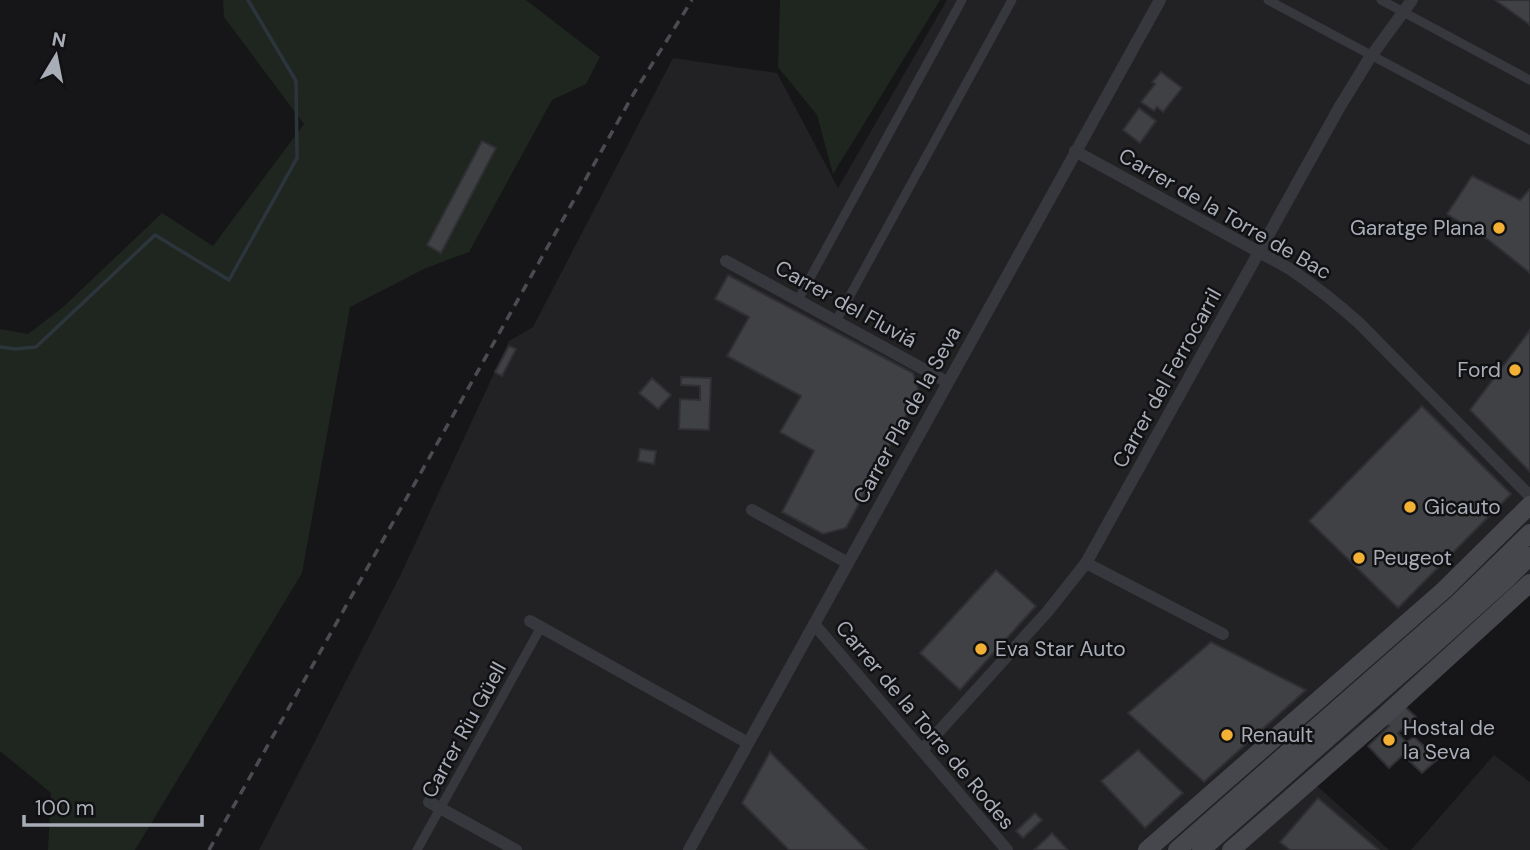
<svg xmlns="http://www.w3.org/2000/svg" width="1530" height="850" font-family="'DM Sans',sans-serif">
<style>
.built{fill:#222225}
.green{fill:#1e261f}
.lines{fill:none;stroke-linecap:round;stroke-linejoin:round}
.stream{stroke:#2c353c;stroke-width:3.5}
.building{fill:#404145;stroke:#303034;stroke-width:2}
.pedestrian{stroke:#37383d;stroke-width:9}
.minor{stroke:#37383d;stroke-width:12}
.secondary{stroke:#45474d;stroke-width:18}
.rail{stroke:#4a4c52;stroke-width:3.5;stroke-dasharray:9 7;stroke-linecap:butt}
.poi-dot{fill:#f2b134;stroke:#111113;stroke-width:2.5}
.labels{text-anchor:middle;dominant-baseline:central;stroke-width:5;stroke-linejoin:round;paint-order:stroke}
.street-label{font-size:21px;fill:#a8adb8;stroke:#111113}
.poi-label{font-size:21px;fill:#a8adb8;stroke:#111113;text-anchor:start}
</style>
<rect width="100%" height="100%" fill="#161618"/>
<g class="built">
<path d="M947 0H1530V594L1317 786 1389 850H259L401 574 509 341 533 327 673 58 777 73 838 188Z"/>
<path d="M1494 755 1530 782V850H1411Z"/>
</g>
<g class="green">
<path d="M223 0H526L600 57 586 84 552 100 469 252 426 268 350 307 302 573 135 850H48L51 793 0 751V329L28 334 62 308 162 213 213 246 304 124 224 17Z"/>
<path d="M780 0H940L833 174 817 115 778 67Z"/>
</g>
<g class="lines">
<path class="stream" d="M0 347 15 349 36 347 155 235 229 280 297 158 296 81 248 0"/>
</g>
<g class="building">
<path d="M1495 0H1530V25Z"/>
<path d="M1161 72 1182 88 1163 112 1157 107 1154 111 1141 102 1155 84 1152 82Z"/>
<path d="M1139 108 1156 121 1140 143 1123 130Z"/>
<path d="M482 141 496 148 441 253 427 245Z"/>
<path d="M1472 176 1520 200 1530 189V273L1490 241 1447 214Z"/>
<path d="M728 275 913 373 919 392 846 528 823 534 782 512 814 451 780 432 801 396 727 356 749 317 715 299Z"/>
<path d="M1530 330V472L1470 410Z"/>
<path d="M509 346 516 349 502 376 495 372Z"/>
<path d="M681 377 711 378 709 430 679 429 680 399 700 400V386L681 385Z"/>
<path d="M652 378 671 395 658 409 639 393Z"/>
<path d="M1422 406 1511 494 1398 608 1309 521Z"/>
<path d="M640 449 656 451 654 464 638 461Z"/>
<path d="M996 570 1036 606 960 690 920 653Z"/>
<path d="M1211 642 1306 690 1204 782 1128 713Z"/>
<path d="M1404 706 1416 717 1398 733 1406 742 1414 737 1438 759 1422 773 1403 755 1389 768 1368 746 1389 726 1386 722Z"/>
<path d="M1138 750 1183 793 1145 828 1101 781Z"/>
<path d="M770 752 867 850H789L742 803Z"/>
<path d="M1318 798 1379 850H1290L1280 842Z"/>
<path d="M1035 813 1042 820 1023 838 1016 831Z"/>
<path d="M1052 833 1068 850H1034Z"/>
</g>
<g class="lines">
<g class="pedestrian">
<path d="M1268 0 1530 140"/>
<path d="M1381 0 1530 80"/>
<path d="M798 300 962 0"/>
<path d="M836 321 1012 0"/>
<path d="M417 850 541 627"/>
</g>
<g class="minor">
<path d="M1075 151 1290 269C1315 286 1337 303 1359 323L1530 496"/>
<path d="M726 261 947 382"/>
<path d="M752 510 848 563"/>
<path d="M1086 563 1223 634"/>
<path d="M530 621 748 743"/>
<path d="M814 624 1007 850"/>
<path d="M922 750 1048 611 1086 563 1339 108 1369 59 1412 0"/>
<path d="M429 802 516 850"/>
<path d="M689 850 1160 0"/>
</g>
<g class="secondary">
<path d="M1147 850 1444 590 1530 505"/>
<path d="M1177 850 1458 603 1530 533"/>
<path d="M1201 850 1428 650 1508 578 1530 556"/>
<path d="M1231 850 1383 717 1530 583"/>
</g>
<path class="rail" d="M209 850 634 93 692 0"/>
</g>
<g class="poi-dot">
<circle cx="1499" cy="228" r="7"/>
<circle cx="1515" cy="370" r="7"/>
<circle cx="1410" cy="507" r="7"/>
<circle cx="1359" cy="558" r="7"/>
<circle cx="981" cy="649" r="7"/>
<circle cx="1227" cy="735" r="7"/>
<circle cx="1389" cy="740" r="7"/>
</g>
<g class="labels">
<g class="street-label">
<text transform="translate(1225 214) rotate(30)">Carrer de la Torre de Bac</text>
<text transform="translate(846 304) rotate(29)">Carrer del Fluviá</text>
<text transform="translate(1167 378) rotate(-61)">Carrer del Ferrocarril</text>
<text transform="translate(907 415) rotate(-61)">Carrer Pla de la Seva</text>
<text transform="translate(925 725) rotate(50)">Carrer de la Torre de Rodes</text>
<text transform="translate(464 730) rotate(-61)">Carrer Riu Güell</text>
</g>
<g class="poi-label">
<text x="1485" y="228" text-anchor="end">Garatge Plana</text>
<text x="1501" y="370" text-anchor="end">Ford</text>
<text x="1424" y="507">Gicauto</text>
<text x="1373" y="558">Peugeot</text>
<text x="995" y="649">Eva Star Auto</text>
<text x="1403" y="728">Hostal de<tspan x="1403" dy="24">la Seva</tspan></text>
<text x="1241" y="735">Renault</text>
</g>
</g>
<g transform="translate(56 56) rotate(10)" stroke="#111113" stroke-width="5" paint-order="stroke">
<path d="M0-5L12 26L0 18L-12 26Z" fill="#a8adb8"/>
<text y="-10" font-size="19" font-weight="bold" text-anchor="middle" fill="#a8adb8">N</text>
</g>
<path d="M24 815v10h178v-10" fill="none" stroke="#a8adb8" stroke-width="3.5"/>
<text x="35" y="815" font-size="21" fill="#a8adb8" stroke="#111113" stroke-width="5" paint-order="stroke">100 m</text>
</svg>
